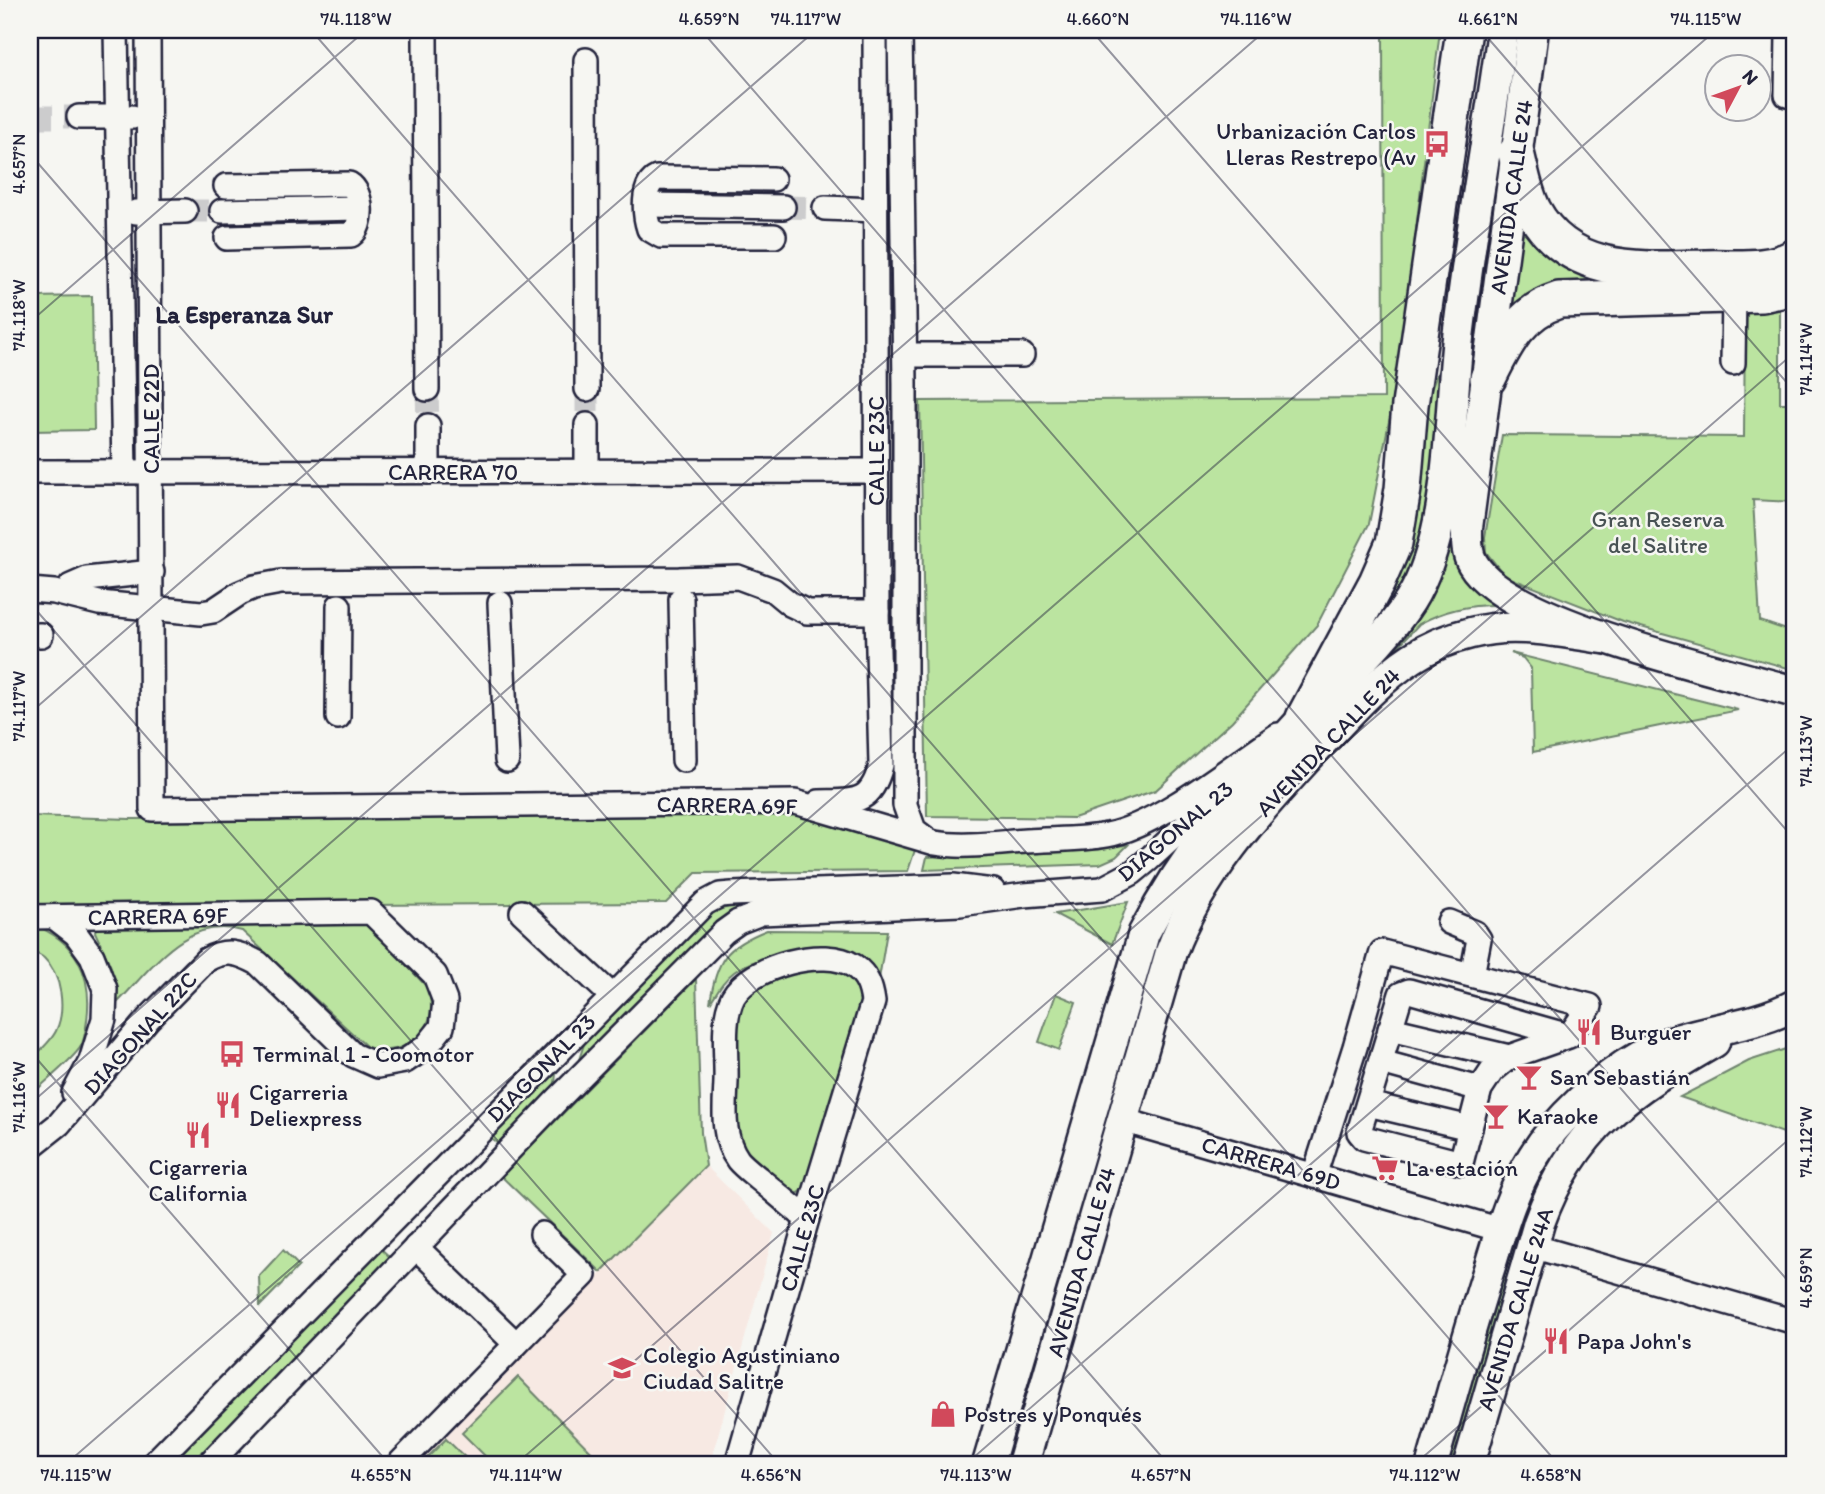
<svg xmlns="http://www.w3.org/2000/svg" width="1825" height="1494" font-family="Itim,sans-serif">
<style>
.built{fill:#f7e9e3}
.green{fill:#bbe4a0;stroke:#6e836e;stroke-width:2}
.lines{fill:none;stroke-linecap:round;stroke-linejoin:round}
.minor-tunnel{stroke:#cccccd;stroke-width:23;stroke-dasharray:23 11;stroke-linecap:butt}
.minor-casing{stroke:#22223b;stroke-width:28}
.major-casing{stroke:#22223b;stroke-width:35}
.highway-casing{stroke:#22223b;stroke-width:40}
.minor{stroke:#f6f6f2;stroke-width:23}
.major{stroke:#f6f6f2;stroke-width:30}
.highway{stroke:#f6f6f2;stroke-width:35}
.ticks{fill:none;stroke:#22223b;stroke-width:2;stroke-opacity:0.45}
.labels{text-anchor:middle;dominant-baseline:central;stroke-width:5;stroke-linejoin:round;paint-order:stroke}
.poi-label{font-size:23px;fill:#22223b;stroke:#f6f6f2;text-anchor:start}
.street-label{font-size:23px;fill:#22223b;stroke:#f6f6f2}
.park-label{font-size:23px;fill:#485254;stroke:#f6f6f2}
.neighbourhood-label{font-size:24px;font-weight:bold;fill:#22223b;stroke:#f6f6f2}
.neatline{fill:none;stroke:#22223b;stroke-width:2.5}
.ticks-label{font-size:18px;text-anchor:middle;fill:#22223b}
</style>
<rect width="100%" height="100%" fill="#f6f6f2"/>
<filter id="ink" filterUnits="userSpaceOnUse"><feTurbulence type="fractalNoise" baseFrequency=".0143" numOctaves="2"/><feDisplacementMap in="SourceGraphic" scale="14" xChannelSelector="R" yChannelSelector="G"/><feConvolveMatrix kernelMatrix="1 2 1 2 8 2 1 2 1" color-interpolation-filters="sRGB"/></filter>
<g filter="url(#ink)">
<path class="built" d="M706 1166 774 1233 710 1464H412Z"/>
<g class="green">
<path d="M1383 30H1440L1399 370 1369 524 1317 625 1232 721 1156 790 1074 818 927 816 920 401 1384 398Z"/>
<path d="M1517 203 1575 269 1601 281 1537 291 1523 299 1506 314Z"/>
<path d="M1489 246H1492C1485 312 1478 378 1470 443 1465 478 1450 519 1459 554 1465 577 1480 590 1497 605 1468 605 1444 610 1419 624L1257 798 1222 843 1186 901 1153 981 1014 1464H999L1134 1002 1162 928 1176 900 1220 832 1407 621C1449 559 1456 479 1467 406 1474 352 1482 299 1489 246Z"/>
<path d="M92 296 94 430 30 431V297Z"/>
<path d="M1780 305V403H1795V502L1753 500 1760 621 1795 633V670L1623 622 1505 576 1486 552 1485 537 1502 435 1744 437 1745 311Z"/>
<path d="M1441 363 1426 539 1419 565 1369 634 1381 615 1397 576 1424 409Z"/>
<path d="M1511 653 1738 710 1533 752 1531 668 1523 658Z"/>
<path d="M798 815 915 850 908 871 696 873 666 903 30 907V816L131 819Z"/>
<path d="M1128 845 1116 857 1100 864 924 870 927 857Z"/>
<path d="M796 901 746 912 575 1072 587 1035 709 914C737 901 766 902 796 901Z"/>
<path d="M1128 902 1112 944 1055 914Z"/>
<path d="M363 919 426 986C445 1026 406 1061 367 1047L242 931C186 915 153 967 117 1003L111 967 95 932 96 927Z"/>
<path d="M33 925C76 940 93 975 87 1020 86 1027 85 1039 81 1046 75 1058 41 1085 30 1096V1060C38 1053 51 1041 56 1031 66 1010 62 975 44 958 41 955 34 953 30 951Z"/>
<path d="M767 930 887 931 879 979 864 961C826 959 765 947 734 972 723 980 717 992 710 1003 716 960 726 946 767 930Z"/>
<path d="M817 968C833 969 859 971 864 992 865 999 862 1009 861 1015L806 1187 799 1193 786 1192 739 1144 735 1127 736 1015 739 1002 771 975Z"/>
<path d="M696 979 701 1133 706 1166 601 1272 501 1176Z"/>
<path d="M1056 994 1076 1002 1059 1050 1039 1042Z"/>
<path d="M1795 1046V1137L1680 1097 1749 1061Z"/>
<path d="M557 1064 554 1093 501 1147 489 1136Z"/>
<path d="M1599 1111 1458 1464H1443L1526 1190 1576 1121Z"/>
<path d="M378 1246 392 1259 196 1464H169Z"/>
<path d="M283 1250 299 1266 260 1306 259 1276Z"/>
<path d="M518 1377 603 1464H493L462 1433Z"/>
<path d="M446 1439 472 1464H421Z"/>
</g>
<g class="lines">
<g class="minor-tunnel">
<path d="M30 117H79"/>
<path d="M783 207 825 208"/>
<path d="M185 211H222"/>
<path d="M427 389 428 426"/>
<path d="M587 389V425"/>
</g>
<defs>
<g id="minor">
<path d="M116 30 124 472"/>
<path d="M148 30 152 809 795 802 935 843C964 848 997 843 1026 841 1053 839 1081 840 1107 835 1158 826 1233 765 1278 735"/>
<path d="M900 30 905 383V805L914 830 926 839"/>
<path d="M1795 33 1788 34 1787 95 1795 96"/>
<path d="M425 38 427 389"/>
<path d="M586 60 587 389"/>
<path d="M79 117H132"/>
<path d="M773 179 657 178C642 185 644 214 649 229L661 236H774"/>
<path d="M226 186 349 184C363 192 364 226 351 235L227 238"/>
<path d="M647 205 783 207"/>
<path d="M825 208 875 210"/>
<path d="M222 211 359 208"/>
<path d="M136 212 185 211"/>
<path d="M905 355H1022"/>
<path d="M1733 363 1734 294"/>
<path d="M587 425V472"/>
<path d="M428 426V472"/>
<path d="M30 472 876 471"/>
<path d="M71 586 87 579 152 572"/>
<path d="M30 590 54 592 99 603 201 613 213 611 240 593 254 587 281 582 679 579 738 577 773 590 790 604 807 612H877"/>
<path d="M681 599 684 760"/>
<path d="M500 603 507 760"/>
<path d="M30 635H41"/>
<path d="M338 717 339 606"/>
<path d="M819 802C854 801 871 805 881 765L877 612 875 30"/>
<path d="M522 912 612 996"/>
<path d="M30 917 371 912 435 975 445 1001 442 1027 426 1047 405 1061 378 1066 353 1055 258 963C238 952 226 949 206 960L148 1019 59 1124 30 1147"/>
<path d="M54 917 76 934 92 956 105 989 104 1019 91 1061 74 1093"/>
<path d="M1449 922 1475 933 1479 939 1472 975"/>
<path d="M1390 1029 1509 1057"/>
<path d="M1381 1062 1480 1089"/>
<path d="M1368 1104 1470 1128"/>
<path d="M1122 1120 1501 1230"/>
<path d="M1314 1176 1355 1047 1382 952 1590 1006 1569 1036 1509 1057 1492 1071 1480 1089 1461 1163 1364 1138 1359 1132 1401 994 1409 991 1569 1036"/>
<path d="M1532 1246 1795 1322"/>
<path d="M416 1247 516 1344"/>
<path d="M153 1464 705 903 720 895 732 894 953 886 993 891"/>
<path d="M209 1464 558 1099 724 932 738 922 761 913 960 904 1024 895 1102 889 1132 873 1149 859 1234 781"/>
<path d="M399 1464 584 1275 542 1234"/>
<path d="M737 1464 807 1219 873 1002C871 987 867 975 854 966 825 946 750 966 733 997 721 1021 727 1055 726 1082 725 1108 721 1137 738 1160 743 1166 751 1172 758 1178 774 1191 790 1205 807 1219"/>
</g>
<g id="major">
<path d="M1533 30 1467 528C1467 540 1466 553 1473 564 1508 624 1725 672 1795 692"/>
<path d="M988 1464 1144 933C1186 852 1242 785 1304 718 1339 680 1382 645 1410 601 1452 535 1449 415 1458 338 1470 235 1489 133 1503 30"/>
<path d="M1023 1464 1171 952C1201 871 1262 807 1319 745 1348 714 1377 681 1412 658 1430 646 1450 638 1471 633 1513 621 1560 632 1603 638"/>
<path d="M1432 1464C1451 1398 1469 1331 1490 1266 1501 1230 1512 1190 1533 1157 1556 1120 1601 1078 1640 1056 1687 1028 1746 1031 1795 1005"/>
<path d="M1469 1464 1539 1223C1574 1126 1629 1091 1714 1042"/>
</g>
<g id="highway">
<path d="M1516 153C1521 172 1524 192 1533 210 1569 276 1641 270 1705 268 1734 267 1769 272 1795 257"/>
<path d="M1488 378C1505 344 1520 312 1559 300L1762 294 1795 287"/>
<path d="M1304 718 1377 582 1394 543 1403 489 1410 405 1464 30"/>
</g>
</defs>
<use href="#minor" class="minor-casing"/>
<use href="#major" class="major-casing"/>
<use href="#highway" class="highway-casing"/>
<use href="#minor" class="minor"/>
<use href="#major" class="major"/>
<use href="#highway" class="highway"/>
</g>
</g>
<path class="ticks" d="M311 30 1558 1464M701 30 1795 1289M1091 30 1795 840M1481 30 1795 392M30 154 1168 1464M30 322 366 30M30 603 779 1464M30 713 816 30M30 1051 389 1464M30 1104 1266 30M66 1464 1716 30M516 1464 1795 352M966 1464 1795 743M1415 1464 1795 1134"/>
<defs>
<symbol id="bus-bare" viewBox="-9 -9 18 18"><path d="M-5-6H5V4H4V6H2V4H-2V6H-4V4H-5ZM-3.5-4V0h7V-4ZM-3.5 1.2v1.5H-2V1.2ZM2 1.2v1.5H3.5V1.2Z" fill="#d1495b" stroke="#f6f6f2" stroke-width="2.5" paint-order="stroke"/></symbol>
<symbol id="restaurant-bare" viewBox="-9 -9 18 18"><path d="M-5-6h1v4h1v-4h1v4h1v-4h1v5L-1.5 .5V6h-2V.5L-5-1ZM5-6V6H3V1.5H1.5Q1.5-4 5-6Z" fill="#d1495b" stroke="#f6f6f2" stroke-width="2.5" paint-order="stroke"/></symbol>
<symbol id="bar-bare" viewBox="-9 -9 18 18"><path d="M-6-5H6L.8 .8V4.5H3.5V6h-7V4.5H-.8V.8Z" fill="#d1495b" stroke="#f6f6f2" stroke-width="2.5" paint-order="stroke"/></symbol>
<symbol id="supermarket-bare" viewBox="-9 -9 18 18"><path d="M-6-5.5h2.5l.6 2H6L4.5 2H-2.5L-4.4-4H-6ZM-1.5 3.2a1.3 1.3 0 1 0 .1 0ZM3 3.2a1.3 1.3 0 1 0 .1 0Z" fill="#d1495b" stroke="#f6f6f2" stroke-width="2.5" paint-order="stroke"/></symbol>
<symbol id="school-bare" viewBox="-9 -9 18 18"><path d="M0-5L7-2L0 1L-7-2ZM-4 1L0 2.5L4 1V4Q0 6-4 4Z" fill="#d1495b" stroke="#f6f6f2" stroke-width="2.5" paint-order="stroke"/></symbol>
<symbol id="shop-bare" viewBox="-9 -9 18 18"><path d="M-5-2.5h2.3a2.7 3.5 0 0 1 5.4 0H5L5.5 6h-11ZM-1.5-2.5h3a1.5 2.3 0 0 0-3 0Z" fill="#d1495b" stroke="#f6f6f2" stroke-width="2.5" paint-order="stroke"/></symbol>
</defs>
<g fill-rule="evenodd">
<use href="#bus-bare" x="1418" y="125" width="38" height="38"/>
<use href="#restaurant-bare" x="1570" y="1013" width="38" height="38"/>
<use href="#bus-bare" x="213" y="1035" width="38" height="38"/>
<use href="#bar-bare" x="1510" y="1058" width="38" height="38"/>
<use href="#restaurant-bare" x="209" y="1086" width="38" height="38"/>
<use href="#bar-bare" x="1477" y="1097" width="38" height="38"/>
<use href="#restaurant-bare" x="179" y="1116" width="38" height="38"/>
<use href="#supermarket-bare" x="1366" y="1149" width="38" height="38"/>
<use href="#restaurant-bare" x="1537" y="1322" width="38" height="38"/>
<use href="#school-bare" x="603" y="1349" width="38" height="38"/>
<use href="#shop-bare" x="924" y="1395" width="38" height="38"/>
</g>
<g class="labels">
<g class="poi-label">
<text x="1416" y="131" text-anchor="end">Urbanización Carlos<tspan x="1416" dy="26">Lleras Restrepo (Av</tspan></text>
<text x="1610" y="1032">Burguer</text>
<text x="253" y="1054">Terminal 1 - Coomotor</text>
<text x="1550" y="1077">San Sebastián</text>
<text x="249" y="1092">Cigarreria<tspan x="249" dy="26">Deliexpress</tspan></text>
<text x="1517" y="1116">Karaoke</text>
<text x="198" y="1167" text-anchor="middle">Cigarreria<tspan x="198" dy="26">California</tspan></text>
<text x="1406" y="1168">La estación</text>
<text x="1577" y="1341">Papa John's</text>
<text x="643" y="1355">Colegio Agustiniano<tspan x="643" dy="26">Ciudad Salitre</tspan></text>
<text x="964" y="1414">Postres y Ponqués</text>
</g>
<g class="street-label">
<text transform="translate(1511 197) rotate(-82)">AVENIDA CALLE 24</text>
<text transform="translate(151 419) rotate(-90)">CALLE 22D</text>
<text transform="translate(876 451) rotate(-90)">CALLE 23C</text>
<text x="453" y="472">CARRERA 70</text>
<text transform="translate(1328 742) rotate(-46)">AVENIDA CALLE 24</text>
<text transform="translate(727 805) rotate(1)">CARRERA 69F</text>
<text transform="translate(1175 831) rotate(-40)">DIAGONAL 23</text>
<text transform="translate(158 916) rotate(-1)">CARRERA 69F</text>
<text transform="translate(140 1033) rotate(-48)">DIAGONAL 22C</text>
<text transform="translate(541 1068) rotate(-45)">DIAGONAL 23</text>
<text transform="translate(1271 1163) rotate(16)">CARRERA 69D</text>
<text transform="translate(802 1238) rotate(-74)">CALLE 23C</text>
<text transform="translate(1081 1262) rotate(-74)">AVENIDA CALLE 24</text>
<text transform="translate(1515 1309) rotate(-73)">AVENIDA CALLE 24A</text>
</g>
<g class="park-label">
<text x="1658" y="519">Gran Reserva<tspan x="1658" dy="26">del Salitre</tspan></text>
</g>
<g class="neighbourhood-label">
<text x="244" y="314">La Esperanza Sur</text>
</g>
</g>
<rect width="1825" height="1494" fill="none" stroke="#f6f6f2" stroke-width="77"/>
<g transform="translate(1738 88) rotate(49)"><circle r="33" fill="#f6f6f2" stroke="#a1a1a9" stroke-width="2"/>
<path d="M0-5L12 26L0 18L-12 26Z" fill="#d1495b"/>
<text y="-10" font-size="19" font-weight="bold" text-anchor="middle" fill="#22223b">N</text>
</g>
<rect x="38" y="38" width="1748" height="1418" class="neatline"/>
<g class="ticks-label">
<text x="356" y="25">74.118°W</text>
<text x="709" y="25">4.659°N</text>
<text x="806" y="25">74.117°W</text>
<text x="1098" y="25">4.660°N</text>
<text x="1256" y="25">74.116°W</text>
<text x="1488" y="25">4.661°N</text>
<text x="1706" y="25">74.115°W</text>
<text transform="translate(19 164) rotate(-90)" y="6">4.657°N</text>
<text transform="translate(19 315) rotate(-90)" y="6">74.118°W</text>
<text transform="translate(1806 359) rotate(-90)" y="6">74.114°W</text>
<text transform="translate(19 706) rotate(-90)" y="6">74.117°W</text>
<text transform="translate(1806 751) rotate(-90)" y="6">74.113°W</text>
<text transform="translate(19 1097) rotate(-90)" y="6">74.116°W</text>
<text transform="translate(1806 1142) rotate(-90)" y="6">74.112°W</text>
<text transform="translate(1806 1278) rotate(-90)" y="6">4.659°N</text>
<text x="76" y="1481">74.115°W</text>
<text x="381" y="1481">4.655°N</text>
<text x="526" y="1481">74.114°W</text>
<text x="771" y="1481">4.656°N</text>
<text x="976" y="1481">74.113°W</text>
<text x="1161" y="1481">4.657°N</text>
<text x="1425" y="1481">74.112°W</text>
<text x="1551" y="1481">4.658°N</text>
</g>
</svg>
